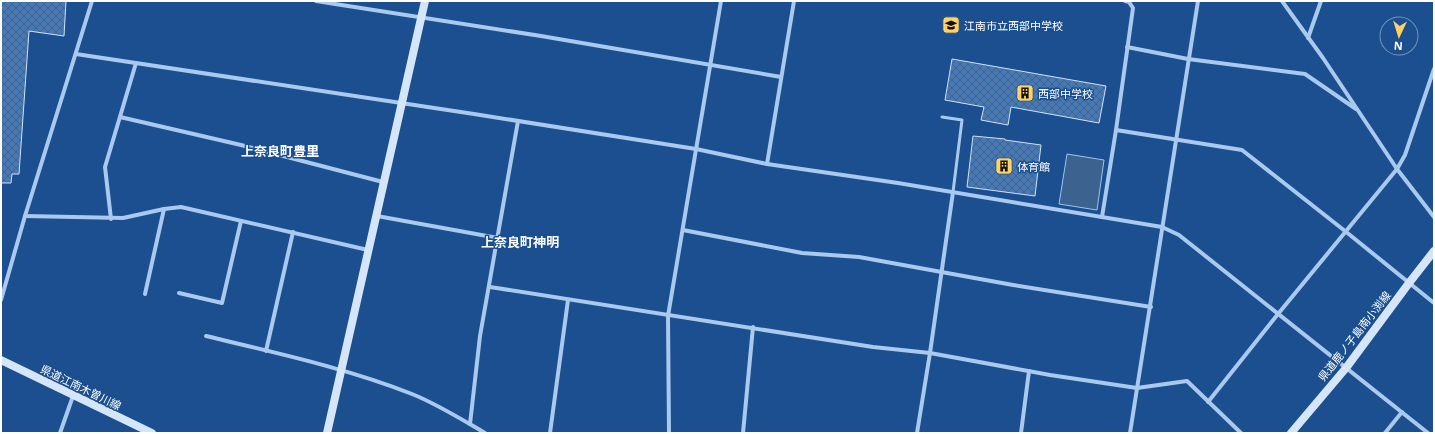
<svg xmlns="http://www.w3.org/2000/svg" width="1435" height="434" font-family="'Noto Sans','Noto Sans JP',sans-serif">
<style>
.water{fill:#3c6290;stroke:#9cc4f0}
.building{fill:url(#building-cross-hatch);stroke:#cfe3fa}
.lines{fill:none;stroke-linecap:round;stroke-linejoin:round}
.lane{stroke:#a9c9ee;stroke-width:3}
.street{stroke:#a9c9ee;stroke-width:4}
.secondary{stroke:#d6e6fa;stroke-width:8}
.labels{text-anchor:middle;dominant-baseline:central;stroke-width:3;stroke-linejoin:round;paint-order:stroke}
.poi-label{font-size:11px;fill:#fff;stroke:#1b4f8f;text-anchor:start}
.street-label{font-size:11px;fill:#fff;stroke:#1b4f8f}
.quarter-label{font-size:13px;font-weight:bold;fill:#fff;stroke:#1b4f8f}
</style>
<defs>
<pattern id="building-cross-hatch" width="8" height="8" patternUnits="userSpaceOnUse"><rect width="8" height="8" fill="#4478b7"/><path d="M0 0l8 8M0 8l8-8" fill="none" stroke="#486282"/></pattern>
</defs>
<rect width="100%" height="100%" fill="#1b4f8f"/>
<path class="water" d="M1067 154 1104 160 1097 210 1059 204Z"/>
<g class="building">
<path d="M1 1H66L64 36 29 31 19 174H12L11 183H1Z"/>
<path d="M952 59 1106 86 1099 123 1011 107 1008 125 981 120 984 107 945 100Z"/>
<path d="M973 136 1005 139V140L1041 145 1035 196 967 187Z"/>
</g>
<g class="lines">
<path class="lane" d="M942 117 962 120 953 192"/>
<g class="street">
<path d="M316 1 541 36 781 77"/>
<path d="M1282 1 1323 58 1397 169 1434 217"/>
<path d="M1308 38 1321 1"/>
<path d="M1127 47 1188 59 1305 74 1356 109"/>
<path d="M76 54 474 114 696 149 767 164 898 183 1162 227 1179 235 1428 433"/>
<path d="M120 117 241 145 383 182"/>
<path d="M1116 130 1242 150 1345 231 1434 303"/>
<path d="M767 164 794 1"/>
<path d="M25 216 123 218 164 209 181 207 368 250"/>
<path d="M377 216 498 238"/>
<path d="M1102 217 1116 130 1133 8 1129 2 1125 1"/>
<path d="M111 219 105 167 136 63"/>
<path d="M683 230 802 253 859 257 1013 285 1151 307"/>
<path d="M490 287 873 347 930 353 1050 375 1137 388 1187 381 1241 433"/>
<path d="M179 293 222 303 241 221"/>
<path d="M145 294 164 209"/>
<path d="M1 300 25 216 92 1"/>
<path d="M206 336C276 353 346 368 412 394 437 404 461 419 485 433"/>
<path d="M266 351 293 232"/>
<path d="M1208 402 1278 314 1397 169 1405 155 1434 69"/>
<path d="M470 424 480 336 518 121"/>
<path d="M60 433 73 396"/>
<path d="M550 433 568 300"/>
<path d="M669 433 668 316 721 1"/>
<path d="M743 433 753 327"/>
<path d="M917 433 930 353 953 192"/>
<path d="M1021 433 1029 371"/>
<path d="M1130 433 1198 1"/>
<path d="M1385 433 1402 412"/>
</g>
<g class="secondary">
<path d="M1 360 152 433"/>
<path d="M327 433 425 1"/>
<path d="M1291 433 1346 368 1409 283 1434 251"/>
</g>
</g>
<defs>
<symbol id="school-square" viewBox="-11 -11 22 22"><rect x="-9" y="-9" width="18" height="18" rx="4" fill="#ffd166" stroke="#1b4f8f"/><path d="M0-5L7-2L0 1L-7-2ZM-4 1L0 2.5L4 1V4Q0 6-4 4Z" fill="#111"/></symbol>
<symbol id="building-square" viewBox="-11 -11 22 22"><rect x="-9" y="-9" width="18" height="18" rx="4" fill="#ffd166" stroke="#1b4f8f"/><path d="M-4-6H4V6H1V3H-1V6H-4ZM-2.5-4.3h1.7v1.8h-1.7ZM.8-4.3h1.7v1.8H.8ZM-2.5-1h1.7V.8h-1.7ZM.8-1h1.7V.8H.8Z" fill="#111"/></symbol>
</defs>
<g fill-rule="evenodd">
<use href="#school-square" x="941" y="15" width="20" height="20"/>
<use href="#building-square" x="1015" y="83" width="20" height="20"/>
<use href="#building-square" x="994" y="156" width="20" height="20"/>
</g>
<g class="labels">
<g class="poi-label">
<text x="964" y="25">江南市立西部中学校</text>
<text x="1038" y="93">西部中学校</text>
<text x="1017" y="166">体育館</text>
</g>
<g class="street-label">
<text transform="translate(1354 336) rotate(-52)">県道鹿ノ子島南小渕線</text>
<text transform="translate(81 387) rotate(26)">県道江南木曽川線</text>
</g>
<g class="quarter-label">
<text x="280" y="151">上奈良町豊里</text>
<text x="520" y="242">上奈良町神明</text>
</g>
</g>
<rect width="1435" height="434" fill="none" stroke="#ffffff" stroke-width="4"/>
<g transform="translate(1399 36) rotate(184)"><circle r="19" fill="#1b4f8f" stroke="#7695bc"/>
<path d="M0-3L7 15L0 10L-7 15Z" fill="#ffd166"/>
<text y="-6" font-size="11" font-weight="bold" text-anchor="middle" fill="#ffffff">N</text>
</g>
</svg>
